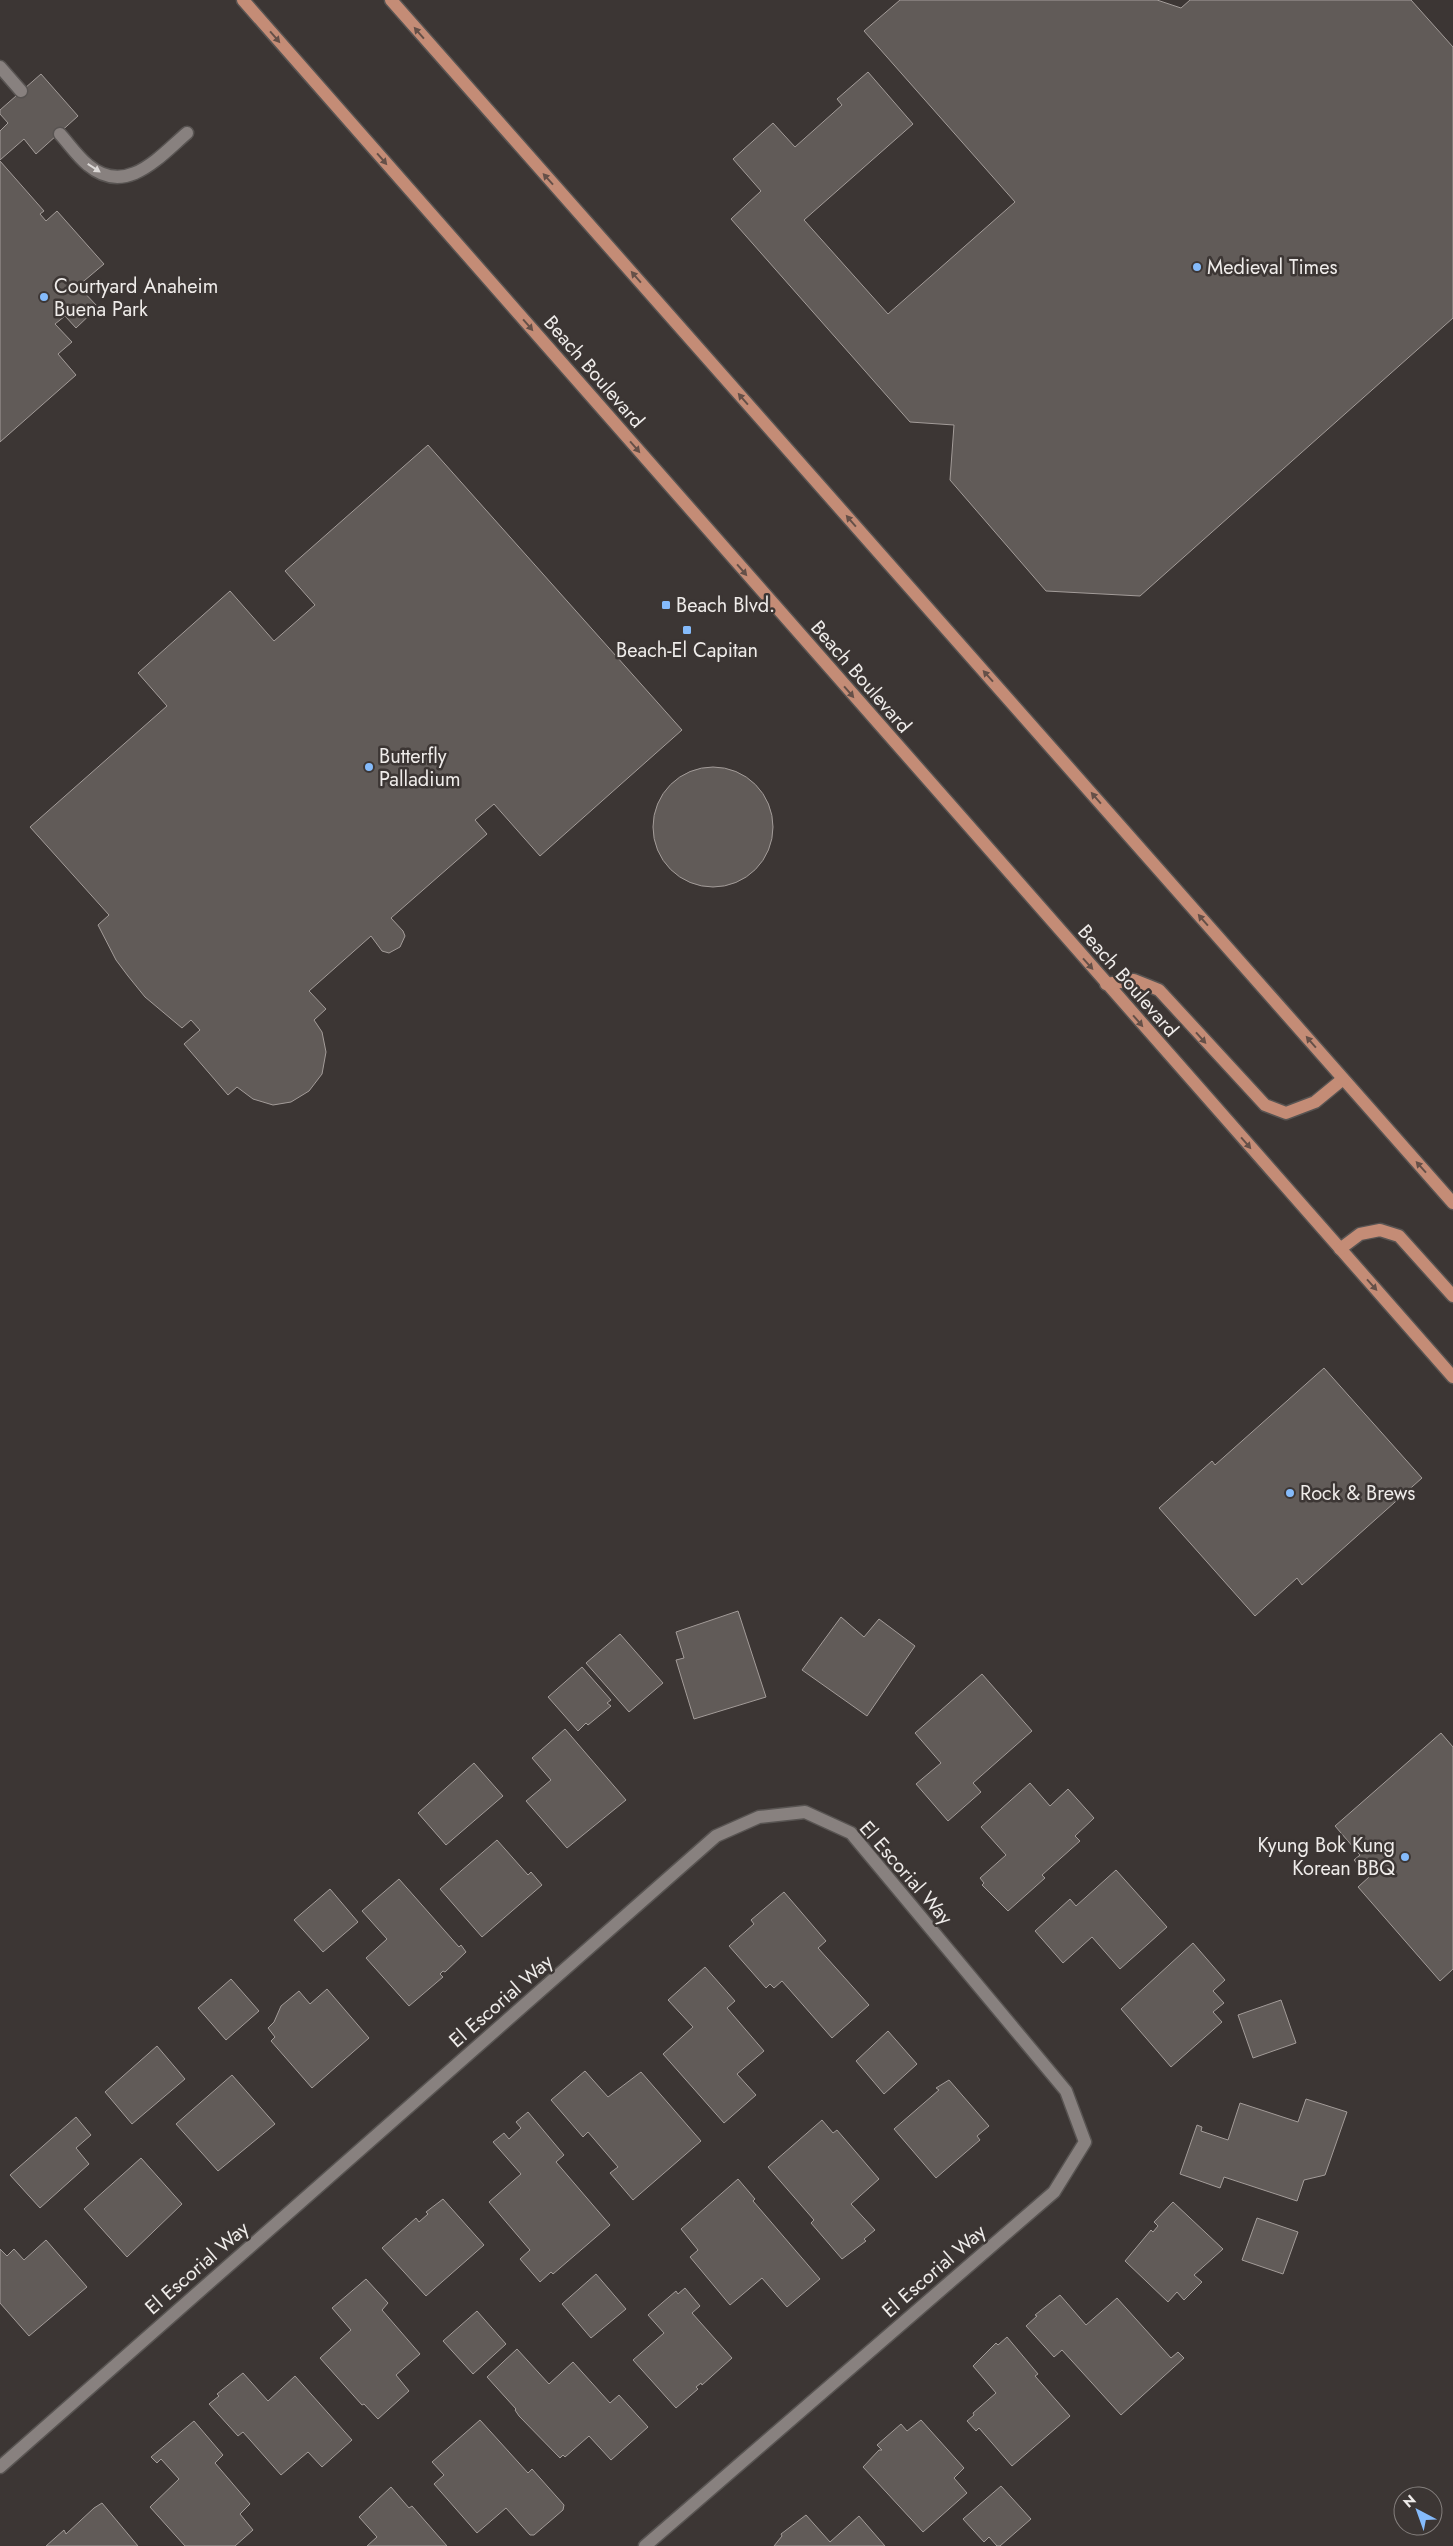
<svg xmlns="http://www.w3.org/2000/svg" width="1453" height="2546" font-family="Jost,sans-serif">
<style>
.building{fill:#615b58;stroke:#a39c99}
.lines{fill:none;stroke-linecap:round;stroke-linejoin:round}
.service-casing{stroke:#585452;stroke-width:15}
.minor-casing{stroke:#585452;stroke-width:15}
.primary-casing{stroke:#585452;stroke-width:15}
.service{stroke:#88817f;stroke-width:12}
.minor{stroke:#88817f;stroke-width:12}
.primary{stroke:#c48c76;stroke-width:12}
.oneway{fill:#655048}
.oneway2{fill:#dad7d5}
.poi-dot{fill:#85bbfb;stroke:#3c3634;stroke-width:2}
.labels{text-anchor:middle;dominant-baseline:central;stroke-width:5;stroke-linejoin:round;paint-order:stroke}
.poi-label{font-size:20px;fill:#efecea;stroke:#3c3634;text-anchor:start}
.street-label{font-size:20px;fill:#efecea;stroke:#3c3634}
</style>
<rect width="100%" height="100%" fill="#3c3634"/>
<g class="building">
<path d="M900 0H1157L1181 8 1190 0H1411L1453 47V318L1140 596 1046 591 950 480 954 425 910 422 731 219 761 191 733 159 773 123 795 147 842 105 837 99 868 72 913 124 804 220 888 314 1015 202 864 31Z"/>
<path d="M41 74 78 116 36 154 24 139 0 160V131L8 123 0 114V110Z"/>
<path d="M0 161 44 211 40 214 46 221 57 211 104 264 78 286 98 307 76 328 65 316 55 324 72 342 58 354 76 375 0 442Z"/>
<path d="M428 445 682 730 540 856 494 804 475 820 487 834 391 918 403 931 405 936 400 947 389 953 382 951 371 936 309 991 326 1009 314 1020 322 1032 326 1052 322 1074 309 1091 291 1102 273 1105 253 1099 237 1087 228 1095 184 1044 200 1030 191 1020 182 1028 145 997 128 976 116 960 98 925 109 915 30 827 167 706 138 673 230 591 274 641 315 605 285 571Z"/>
<circle cx="713" cy="827" r="60"/>
<path d="M1324 1368 1422 1478 1302 1585 1297 1578 1255 1616 1159 1508 1212 1461 1215 1465Z"/>
<path d="M738 1611 766 1697 694 1719 676 1660 684 1658 676 1632Z"/>
<path d="M841 1617 864 1637 879 1619 915 1646 867 1716 802 1670Z"/>
<path d="M620 1634 663 1683 629 1712 586 1663Z"/>
<path d="M582 1667 611 1700 607 1703 611 1706 588 1725 586 1723 578 1731 548 1697Z"/>
<path d="M982 1674 1032 1731 973 1783 981 1792 948 1821 916 1784 941 1763 915 1733Z"/>
<path d="M565 1729 626 1800 567 1848 526 1801 551 1780 532 1758Z"/>
<path d="M1441 1733 1453 1747V1969L1440 1981 1358 1887 1369 1877 1354 1860 1360 1855 1335 1826Z"/>
<path d="M474 1763 503 1796 446 1845 418 1813Z"/>
<path d="M1030 1783 1050 1806 1068 1789 1094 1818 1075 1836 1080 1841 1042 1875 1045 1878 1008 1911 982 1885 984 1883 980 1878 1006 1855 981 1827Z"/>
<path d="M497 1840 528 1875 531 1872 542 1885 482 1937 440 1889Z"/>
<path d="M1116 1870 1167 1927 1120 1969 1092 1937 1063 1963 1035 1931 1070 1899 1076 1906Z"/>
<path d="M399 1879 459 1947 461 1945 466 1952 445 1972 443 1971 440 1974 443 1977 409 2006 366 1958 387 1939 362 1911Z"/>
<path d="M330 1889 358 1922 323 1952 294 1920Z"/>
<path d="M784 1892 826 1941 818 1948 869 2005 832 2038 782 1981 774 1988 770 1984 766 1988 729 1946 754 1924 751 1920Z"/>
<path d="M1193 1943 1225 1980 1213 1991 1224 2003 1213 2012 1222 2022 1171 2067 1121 2009Z"/>
<path d="M705 1967 735 2001 727 2008 764 2051 737 2074 756 2095 724 2123 663 2054 693 2027 668 2000Z"/>
<path d="M231 1979 259 2011 226 2040 198 2008Z"/>
<path d="M327 1989 369 2038 312 2088 271 2041 275 2037 268 2028 274 2022 281 2006 299 1991 310 2004Z"/>
<path d="M1281 2000 1296 2043 1253 2058 1238 2015Z"/>
<path d="M888 2031 917 2064 884 2094 856 2061Z"/>
<path d="M157 2046 185 2079 132 2124 105 2092Z"/>
<path d="M585 2071 608 2097 641 2072 701 2141 633 2200 610 2173 618 2167 588 2132 583 2137 551 2100Z"/>
<path d="M232 2075 275 2124 218 2171 176 2124Z"/>
<path d="M949 2080 989 2126 977 2136 980 2140 936 2178 894 2129 939 2090 936 2088Z"/>
<path d="M1306 2099 1347 2112 1325 2175 1304 2180 1297 2201 1224 2177 1220 2188 1180 2174 1197 2125 1202 2127 1201 2131 1228 2140 1240 2103 1298 2122Z"/>
<path d="M528 2112 564 2155 556 2162 610 2225 553 2274 551 2272 540 2282 520 2259 530 2250 489 2202 521 2174 493 2142 504 2133 509 2139 521 2128 516 2122Z"/>
<path d="M76 2117 91 2135 76 2148 89 2164 40 2208 10 2175Z"/>
<path d="M822 2120 833 2133 837 2130 879 2179 851 2204 875 2230 864 2239 866 2241 842 2259 811 2223 814 2220 768 2167Z"/>
<path d="M141 2158 182 2204 127 2257 84 2209Z"/>
<path d="M738 2179 755 2199 753 2201 820 2279 787 2307 762 2278 730 2305 690 2257 698 2250 681 2229Z"/>
<path d="M443 2199 484 2245 426 2296 382 2248 416 2218 419 2222 428 2214 426 2212Z"/>
<path d="M1173 2202 1223 2249 1194 2275 1202 2282 1184 2300 1177 2292 1168 2302 1125 2261 1151 2230 1153 2232 1158 2226 1154 2222Z"/>
<path d="M1257 2218 1298 2232 1283 2274 1242 2260Z"/>
<path d="M46 2240 87 2287 29 2336 0 2303V2249L7 2256 14 2249 24 2260Z"/>
<path d="M596 2274 626 2309 591 2338 562 2304Z"/>
<path d="M366 2279 388 2303 382 2310 420 2354 396 2375 409 2391 378 2419 364 2404 362 2405 320 2358 351 2330 332 2308Z"/>
<path d="M685 2288 700 2306 692 2313 732 2358 702 2385 701 2383 696 2387 698 2389 676 2408 633 2360 664 2333 648 2315 676 2291 678 2294Z"/>
<path d="M1060 2295 1086 2325 1117 2298 1171 2358 1178 2352 1184 2358 1121 2415 1062 2350 1054 2357 1026 2326 1037 2316 1035 2315Z"/>
<path d="M477 2311 506 2344 473 2374 443 2341Z"/>
<path d="M1007 2337 1038 2374 1035 2376 1070 2416 1012 2466 979 2428 976 2431 967 2421 974 2415 973 2413 996 2393 973 2366 996 2343 998 2345Z"/>
<path d="M517 2349 549 2384 573 2362 610 2403 619 2395 648 2427 611 2460 589 2436 565 2457 563 2455 560 2458 519 2416 515 2410 516 2409 487 2377Z"/>
<path d="M243 2373 268 2401 295 2376 352 2440 322 2467 308 2452 281 2475 243 2432 238 2436 209 2404 219 2396 217 2394Z"/>
<path d="M480 2420 528 2473 532 2469 564 2505 563 2510 534 2535H530L506 2508 477 2533 434 2484 444 2475 432 2462Z"/>
<path d="M921 2420 964 2468 954 2478 967 2493 923 2532 863 2467 879 2450H882L877 2445 901 2424 907 2431Z"/>
<path d="M194 2421 223 2455 215 2463 250 2504 240 2514 253 2530 235 2546H185L150 2507 179 2479 161 2459 157 2463 151 2457Z"/>
<path d="M1001 2486 1031 2519 1000 2546H997L989 2537 984 2542 963 2519Z"/>
<path d="M391 2487 409 2508 412 2506 447 2546H367L377 2537 359 2517Z"/>
<path d="M102 2503 138 2546H46L64 2530 66 2534 94 2508Z"/>
<path d="M806 2515 830 2542 859 2516 885 2546H774L782 2536 781 2534Z"/>
</g>
<g class="lines">
<defs>
<g id="service">
<path d="M0 67 21 91"/>
<path d="M60 134C69 144 78 157 88 165 126 197 159 157 187 133"/>
</g>
<path id="minor" d="M0 2467 716 1836 759 1817 805 1812 851 1833 1066 2091 1085 2142 1054 2192 645 2546"/>
<g id="primary">
<path d="M243 0 1453 1377"/>
<path d="M391 0 1453 1203"/>
<path d="M1106 984 1134 980 1159 990 1265 1105 1286 1113 1315 1102 1343 1079"/>
<path d="M1340 1249 1360 1234 1380 1230 1399 1236 1453 1296"/>
</g>
</defs>
<use href="#service" class="service-casing"/>
<use href="#minor" class="minor-casing"/>
<use href="#primary" class="primary-casing"/>
<use href="#service" class="service"/>
<use href="#minor" class="minor"/>
<use href="#primary" class="primary"/>
</g>
<defs><path id="oneway-solid" d="M-6-.8H1V-3.2L6.5 0L1 3.2V.8H-6Z" transform="scale(1.25)"/></defs>
<g class="oneway">
<use href="#oneway-solid" transform="translate(419 33) rotate(-131)"/>
<use href="#oneway-solid" transform="translate(275 37) rotate(49)"/>
<use href="#oneway-solid" transform="translate(382 159) rotate(49)"/>
<use href="#oneway-solid" transform="translate(548 179) rotate(-132)"/>
<use href="#oneway-solid" transform="translate(636 277) rotate(-131)"/>
<use href="#oneway-solid" transform="translate(528 325) rotate(49)"/>
<use href="#oneway-solid" transform="translate(743 399) rotate(-131)"/>
<use href="#oneway-solid" transform="translate(635 447) rotate(49)"/>
<use href="#oneway-solid" transform="translate(851 521) rotate(-131)"/>
<use href="#oneway-solid" transform="translate(742 570) rotate(49)"/>
<use href="#oneway-solid" transform="translate(988 676) rotate(-132)"/>
<use href="#oneway-solid" transform="translate(849 692) rotate(49)"/>
<use href="#oneway-solid" transform="translate(1096 798) rotate(-131)"/>
<use href="#oneway-solid" transform="translate(1203 920) rotate(-131)"/>
<use href="#oneway-solid" transform="translate(1088 964) rotate(48)"/>
<use href="#oneway-solid" transform="translate(1138 1021) rotate(49)"/>
<use href="#oneway-solid" transform="translate(1201 1038) rotate(48)"/>
<use href="#oneway-solid" transform="translate(1311 1042) rotate(-131)"/>
<use href="#oneway-solid" transform="translate(1246 1143) rotate(49)"/>
<use href="#oneway-solid" transform="translate(1421 1167) rotate(-132)"/>
<use href="#oneway-solid" transform="translate(1372 1285) rotate(48)"/>
</g>
<use class="oneway2" href="#oneway-solid" transform="translate(94 168) rotate(33)"/>
<g class="poi-dot">
<circle cx="1197" cy="267" r="5"/>
<circle cx="44" cy="297" r="5"/>
<rect x="661" y="600" width="10" height="10" rx="2.5"/>
<rect x="682" y="625" width="10" height="10" rx="2.5"/>
<circle cx="369" cy="767" r="5"/>
<circle cx="1290" cy="1493" r="5"/>
<circle cx="1405" cy="1857" r="5"/>
</g>
<g class="labels">
<g class="poi-label">
<text x="1207" y="267">Medieval Times</text>
<text x="54" y="286">Courtyard Anaheim<tspan x="54" dy="23">Buena Park</tspan></text>
<text x="676" y="605">Beach Blvd.</text>
<text x="687" y="650" text-anchor="middle">Beach-El Capitan</text>
<text x="379" y="756">Butterfly<tspan x="379" dy="23">Palladium</tspan></text>
<text x="1300" y="1493">Rock &amp; Brews</text>
<text x="1395" y="1845" text-anchor="end">Kyung Bok Kung<tspan x="1395" dy="23">Korean BBQ</tspan></text>
</g>
<g class="street-label">
<text transform="translate(594 372) rotate(49)">Beach Boulevard</text>
<text transform="translate(861 677) rotate(49)">Beach Boulevard</text>
<text transform="translate(1128 981) rotate(49)">Beach Boulevard</text>
<text transform="translate(906 1873) rotate(49)">El Escorial Way</text>
<text transform="translate(501 2001) rotate(-41)">El Escorial Way</text>
<text transform="translate(197 2268) rotate(-41)">El Escorial Way</text>
<text transform="translate(934 2271) rotate(-41)">El Escorial Way</text>
</g>
</g>
<g transform="translate(1418 2511) rotate(319)"><circle r="24" fill="#3c3634" stroke="#847f7d"/>
<path d="M0-4L9 19L0 12L-9 19Z" fill="#85bbfb"/>
<text y="-8" font-size="14" font-weight="bold" text-anchor="middle" fill="#efecea">N</text>
</g>
</svg>
